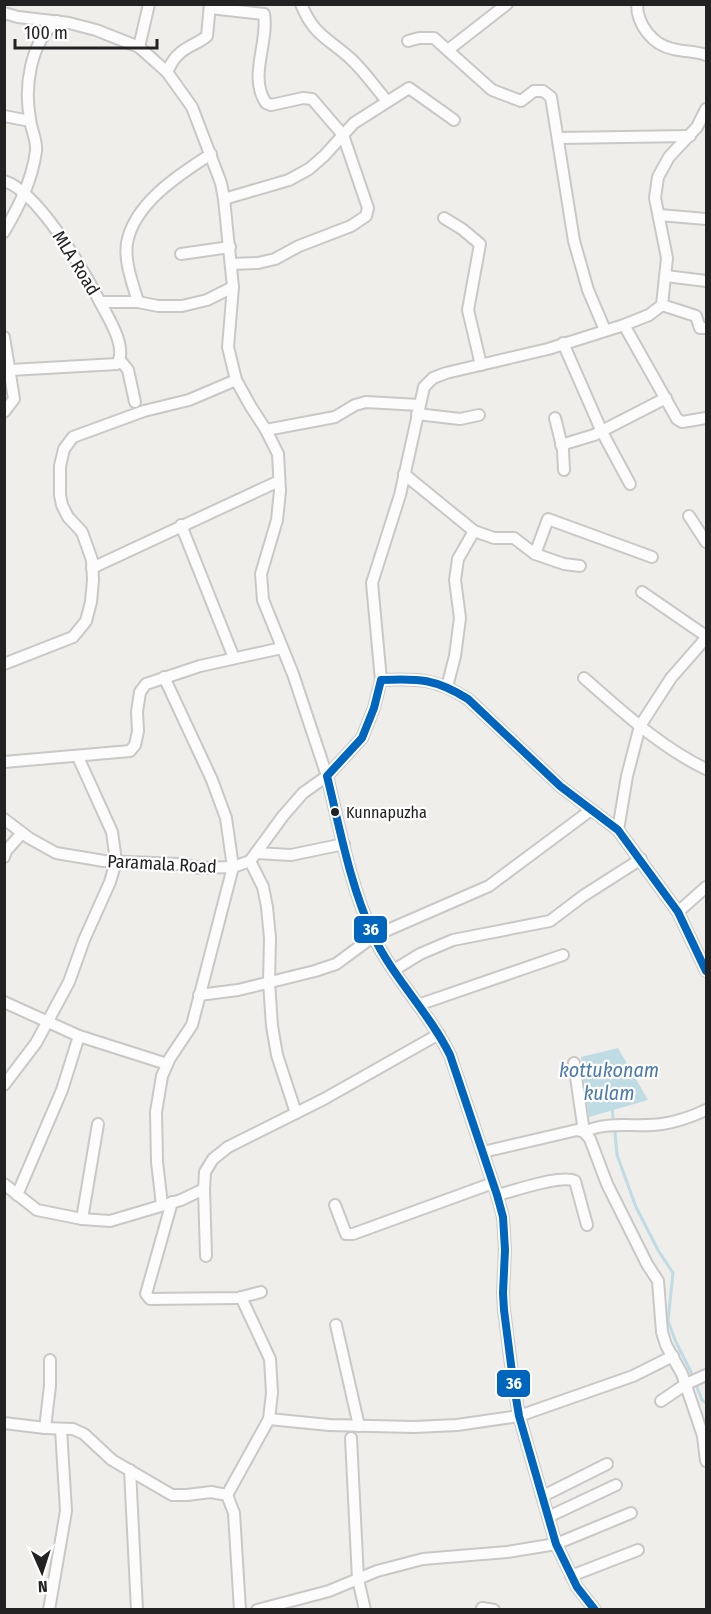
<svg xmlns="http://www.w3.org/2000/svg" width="711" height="1614" font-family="'Fira Sans Condensed',sans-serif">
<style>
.water{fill:#bfdbe3}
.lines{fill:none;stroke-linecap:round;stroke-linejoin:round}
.stream{stroke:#bfdbe3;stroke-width:3}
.minor-casing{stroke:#c9c8c7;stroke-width:14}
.minor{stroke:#fdfcfc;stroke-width:10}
.bus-1-casing{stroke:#fff;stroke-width:12}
.bus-1{stroke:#0065bd;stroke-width:8}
.bus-dot{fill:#222;stroke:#fff;stroke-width:2}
.labels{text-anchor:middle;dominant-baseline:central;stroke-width:4.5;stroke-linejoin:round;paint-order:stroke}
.bus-label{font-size:16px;fill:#222;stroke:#fff;text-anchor:start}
.street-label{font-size:18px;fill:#222;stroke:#fff}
.water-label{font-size:20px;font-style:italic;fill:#4a7aab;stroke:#fff}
.line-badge{stroke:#fff;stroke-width:2}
.badge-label{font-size:16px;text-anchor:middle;font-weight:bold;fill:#fff}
</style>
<rect width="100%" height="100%" fill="#f0eeeb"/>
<path class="water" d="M618 1048 648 1100 589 1117 581 1057Z"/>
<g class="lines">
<g class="stream">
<path d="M612 1107 613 1117"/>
<path d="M615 1133 617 1155 636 1207 658 1250 673 1273 668 1321 675 1340 691 1372 702 1400 706 1403"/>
</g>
<defs>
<g id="minor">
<path d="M301 4C314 36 328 38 351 59 364 71 375 87 387 101"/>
<path d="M637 4C637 25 653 45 673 49 685 52 696 51 706 55"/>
<path d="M210 8 264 14C269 42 248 77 266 103L271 105 303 98 312 99 343 135 368 208 366 216 351 226 299 246 275 259 258 263 232 264"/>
<path d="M4 13 18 17 69 23 96 30 139 47 167 72 192 107 221 183 224 199 233 287 228 347 236 380 251 407 266 430 278 454 280 491 277 520 261 574 263 600 293 674 327 776 303 793 283 816 250 861 233 867 200 868 179 864 104 861 56 853 29 838 4 819"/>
<path d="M408 41 419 38H434L492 90 521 101 534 91H543L551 97 574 241 588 290 605 330"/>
<path d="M139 47 149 4"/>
<path d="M448 50 507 4"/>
<path d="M167 72C170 66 173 59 178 55 186 46 198 44 207 36L210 4"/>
<path d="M4 116 30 121"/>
<path d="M558 138 690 136"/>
<path d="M4 181C38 191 84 271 100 302H138L158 306H182L207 300 233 287"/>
<path d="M224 199 289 180 309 169 324 156 354 123 409 88 454 120"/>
<path d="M659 215 706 219"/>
<path d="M444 218 462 229 480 244 468 310 481 365"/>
<path d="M4 232C19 206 32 181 36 151 37 139 31 130 30 119 24 87 30 42 57 21"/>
<path d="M181 254 230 247"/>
<path d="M666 276 706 281"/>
<path d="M138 302C133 284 124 262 127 243 134 203 180 174 211 154"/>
<path d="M662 305 696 316 700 328H706"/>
<path d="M624 325 677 419 682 422 706 418"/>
<path d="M4 337 14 399 4 412"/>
<path d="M563 343 602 432 630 484"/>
<path d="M120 360 128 370 135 402"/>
<path d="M10 370 117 364C128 348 108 317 100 302"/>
<path d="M417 414 460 419 479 415"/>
<path d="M555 418 563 450 564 470"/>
<path d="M266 430 335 417 355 405 366 402 419 405"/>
<path d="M561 445 594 435 666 398"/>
<path d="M404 474 474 531 494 538H514L535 554 564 564 580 566"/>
<path d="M689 516 706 542"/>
<path d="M181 525 234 658"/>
<path d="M535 554 548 519 652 557"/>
<path d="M92 568 279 481"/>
<path d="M642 592 706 636"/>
<path d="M4 664 73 637 86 621 91 602 93 580 92 560 82 532 68 517 62 505 60 495V466L64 449 73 437 144 411 189 400 236 380"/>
<path d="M584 678C622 711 660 747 706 769"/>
<path d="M381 680 372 583 400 495 424 387 433 378 446 373 548 349 624 325 649 315 662 305 667 258 655 198 658 177 669 157 697 127 706 109"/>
<path d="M447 687 455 656 460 618 455 580 458 559 474 531"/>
<path d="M4 762 130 751 135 745 138 731 137 712 140 692 146 684 200 666 282 648"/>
<path d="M618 830 627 776 640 726 671 678 706 638"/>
<path d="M256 853 291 855 344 844"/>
<path d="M4 857 6 851 22 833"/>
<path d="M250 861 263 887 267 907 270 938 269 982 272 1026 277 1055 296 1113"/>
<path d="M678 912 706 887"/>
<path d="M394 970 420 954 453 940 550 921 583 896 641 859"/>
<path d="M199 995 238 990 315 971 336 964 374 936 489 886 591 810"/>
<path d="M4 1002 79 1036 167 1064"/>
<path d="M418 1005 563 955"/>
<path d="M574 1063 584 1132C609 1120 636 1128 662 1124 676 1122 693 1116 706 1110"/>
<path d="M4 1085 36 1043 69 982 84 940 110 882 116 861 112 832 78 757"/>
<path d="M483 1152 577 1130 584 1132 590 1139 607 1184 647 1264 658 1281 662 1332 666 1345 682 1374 697 1418 703 1436 706 1461"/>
<path d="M4 1184 37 1210 82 1219 110 1221 181 1200 204 1189 205 1172 213 1159 228 1147 324 1099 439 1034"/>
<path d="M204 1189 206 1256"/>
<path d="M17 1195 62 1090 79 1036"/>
<path d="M497 1195C514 1191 561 1174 575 1181L587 1225"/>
<path d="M172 1202 146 1294 150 1299 238 1298 261 1292"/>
<path d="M162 1205 157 1162 156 1112 162 1076 170 1058 192 1025 233 867 226 818 212 780 164 677"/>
<path d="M335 1205 346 1234H353L493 1183"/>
<path d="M82 1219 98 1124"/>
<path d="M336 1325 359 1426"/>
<path d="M661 1401 686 1384 706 1375"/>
<path d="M269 1419 329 1425 414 1427 457 1425 519 1416 633 1376 673 1356"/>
<path d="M4 1423 45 1428 73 1429 84 1434 112 1460 172 1495H187L211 1492 227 1495 234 1513 240 1610"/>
<path d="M45 1428 50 1386V1360"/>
<path d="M351 1438 358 1579 365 1610"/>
<path d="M130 1470 137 1610"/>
<path d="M227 1495 269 1419 272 1393 270 1359 241 1297"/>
<path d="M543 1496 607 1464"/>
<path d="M548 1517 616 1485"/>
<path d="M571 1576 638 1550"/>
<path d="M482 1608 494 1610"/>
<path d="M49 1610 66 1511 61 1429"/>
<path d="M257 1610 329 1591 377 1571 423 1559 507 1552 556 1544 631 1513"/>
<path d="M595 1610 577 1587 556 1544 519 1416 513 1380 504 1310 503 1293 505 1250 503 1217 497 1195 450 1055C429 1012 393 978 373 935 350 885 340 829 327 776L362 738 374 708 381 680C419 678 436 679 468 699L560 786 618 830 678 912 706 971"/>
</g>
</defs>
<use href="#minor" class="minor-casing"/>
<use href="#minor" class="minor"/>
<defs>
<path id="bus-1" d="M595 1610 577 1587 556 1544 519 1416 513 1380 504 1310 503 1293 505 1250 503 1217 497 1195 450 1055C429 1012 393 978 373 935 350 885 340 829 327 776L362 738 374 708 381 680C419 678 436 679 468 699L560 786 618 830 678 912 706 971"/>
</defs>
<use href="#bus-1" class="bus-1-casing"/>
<use href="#bus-1" class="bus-1"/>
</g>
<circle class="bus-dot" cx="335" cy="812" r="5"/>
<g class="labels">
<g class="bus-label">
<text x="346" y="812">Kunnapuzha</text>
</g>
<g class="street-label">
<text transform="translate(76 263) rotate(58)">MLA Road</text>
<text transform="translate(162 864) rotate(3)">Paramala Road</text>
</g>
<g class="water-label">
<text x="609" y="1070">kottukonam<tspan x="609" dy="23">kulam</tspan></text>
</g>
</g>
<g class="line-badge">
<rect x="353" y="915" width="35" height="29" rx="6" fill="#0065bd"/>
<rect x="496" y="1369" width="35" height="29" rx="6" fill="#0065bd"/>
</g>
<g class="badge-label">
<text x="371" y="935">36</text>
<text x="514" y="1389">36</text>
</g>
<rect width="711" height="1614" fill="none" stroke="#222222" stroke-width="12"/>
<g transform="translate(42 1572) rotate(177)" stroke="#ffffff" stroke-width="4.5" paint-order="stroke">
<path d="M0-4.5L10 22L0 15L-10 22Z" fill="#222222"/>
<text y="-9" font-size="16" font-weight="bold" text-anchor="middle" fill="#222222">N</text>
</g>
<path d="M15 39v9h142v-9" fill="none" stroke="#222222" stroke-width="3"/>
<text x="24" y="39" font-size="18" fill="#222222" stroke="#ffffff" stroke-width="4.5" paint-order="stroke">100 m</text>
</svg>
